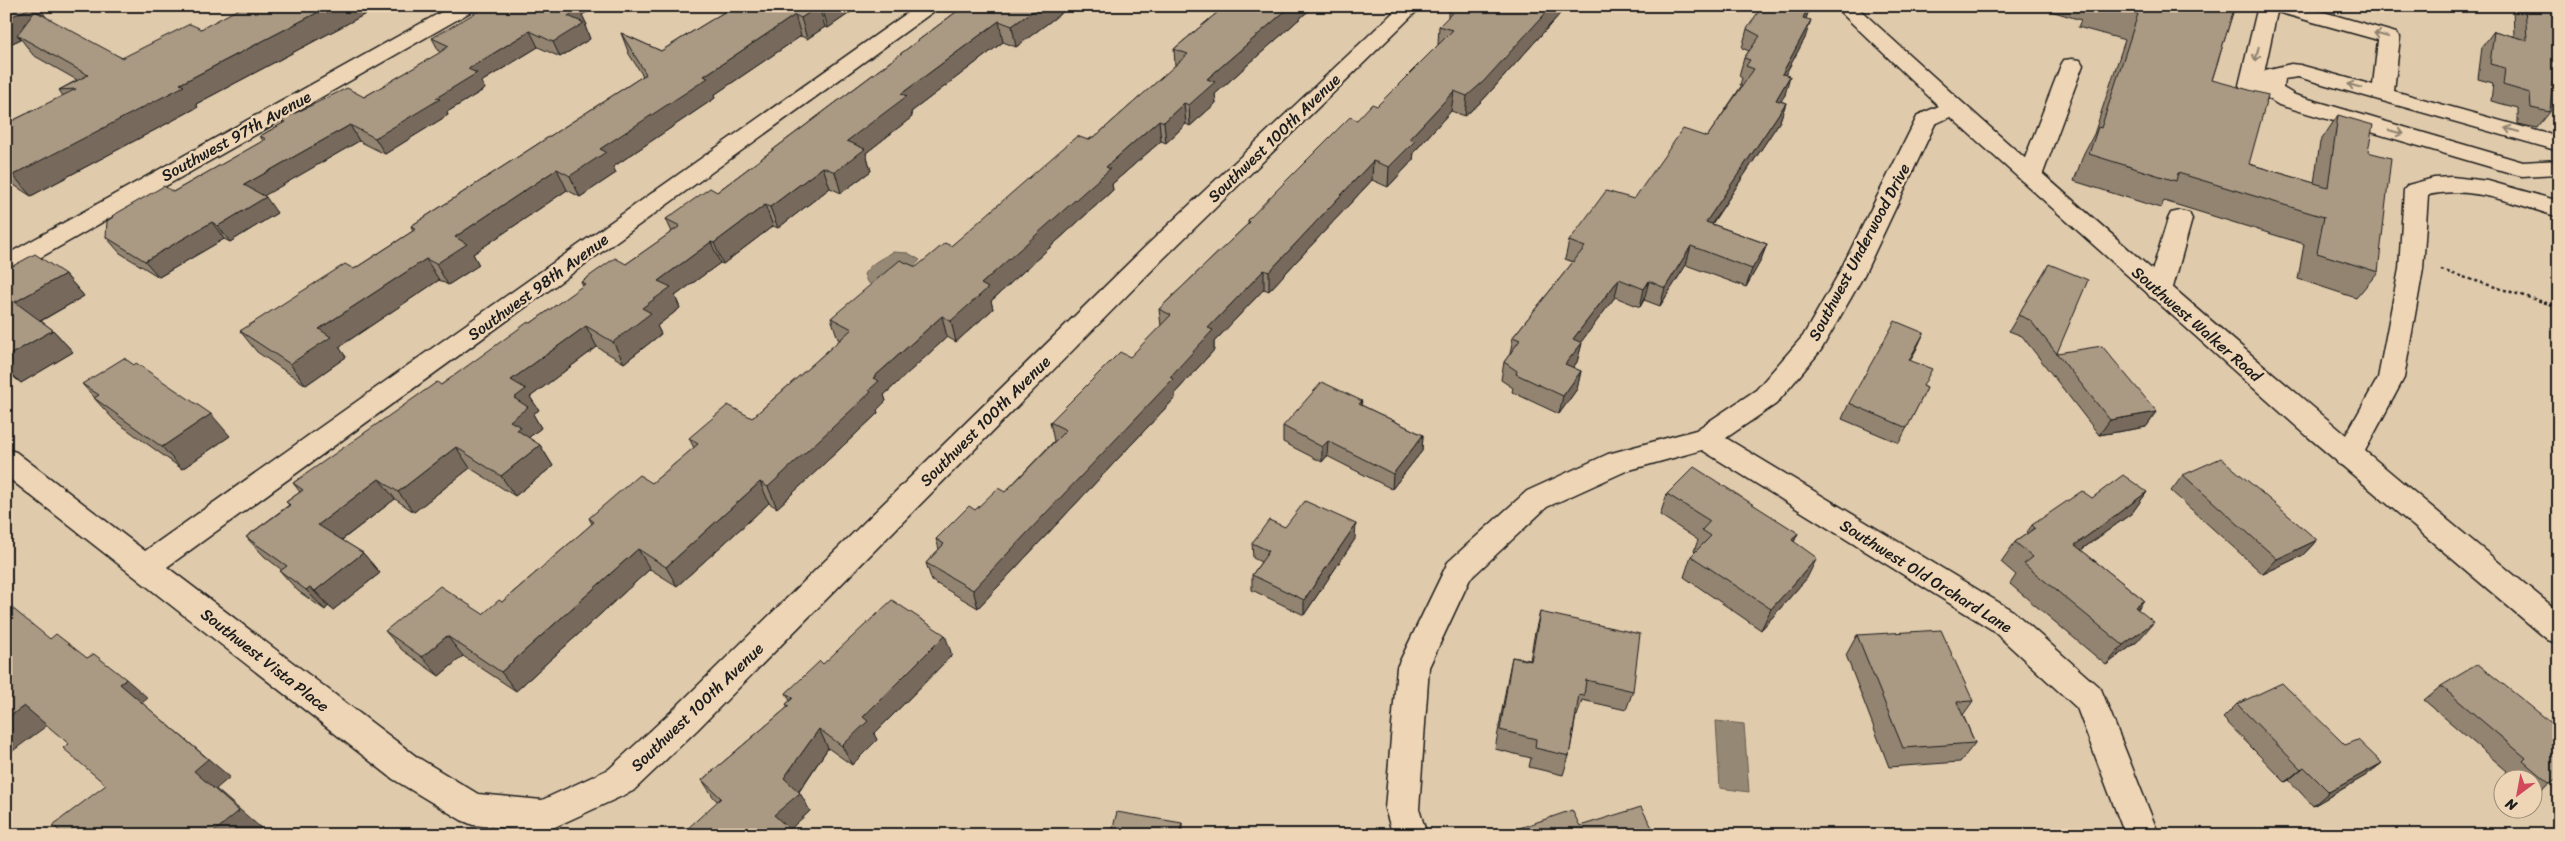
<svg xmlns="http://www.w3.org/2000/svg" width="2565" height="841" font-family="Sriracha,sans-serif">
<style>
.water{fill:#958874;stroke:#655d51}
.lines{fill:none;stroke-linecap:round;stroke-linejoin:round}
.minor-casing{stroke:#1c1c1c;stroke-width:3}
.major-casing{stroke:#1c1c1c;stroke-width:3}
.path{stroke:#1c1c1c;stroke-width:2.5;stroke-dasharray:3 3;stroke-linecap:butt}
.minor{fill:#edd5b5;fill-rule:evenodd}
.major{fill:#edd5b5;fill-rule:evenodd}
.wall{fill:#928471;stroke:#1c1c1c}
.shaded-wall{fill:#776b5c;stroke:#1c1c1c}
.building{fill:#aa9983;stroke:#1c1c1c}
.oneway{stroke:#8f8270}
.labels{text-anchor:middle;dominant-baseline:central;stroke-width:5;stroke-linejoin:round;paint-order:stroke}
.street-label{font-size:16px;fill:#1c1c1c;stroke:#edd5b5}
</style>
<rect width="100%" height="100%" fill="#e0caac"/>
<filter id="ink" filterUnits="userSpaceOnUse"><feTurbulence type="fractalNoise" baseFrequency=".02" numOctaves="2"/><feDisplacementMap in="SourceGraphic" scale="10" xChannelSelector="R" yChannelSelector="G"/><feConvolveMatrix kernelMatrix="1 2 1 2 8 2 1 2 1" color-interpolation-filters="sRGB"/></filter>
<g filter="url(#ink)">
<g class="water">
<path d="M893 252 908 253 920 260 911 270 872 285 867 282 864 274C872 262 881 259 893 252Z"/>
<path d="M1716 721 1744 724 1749 792 1720 788Z"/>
</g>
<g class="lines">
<defs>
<g id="minor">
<path d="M452 6H477L474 10 15 272 6 274V255Z"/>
<path d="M917 6H941L167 567 417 757 478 794 542 800 609 769 673 710 1146 246 1400 6H1422L1164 258 697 730 633 791 544 832 473 825 461 820 393 779 6 476V449L16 452 145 551Z"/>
<path d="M2258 6H2303L2396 33 2400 37 2394 91 2559 137V151L2298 77 2284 79 2283 88 2295 95 2523 162 2559 160V174L2522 176 2514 174 2279 105 2264 96 2242 90 2239 85ZM2277 12 2378 40 2373 85 2300 65 2291 64 2265 70 2264 73Z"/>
<path d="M2072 59 2080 60 2083 65 2042 176 2038 181 2030 183 2022 181 2018 176 2061 65 2064 60Z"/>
<path d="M1953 100 1961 102 1964 107 1961 112 1935 124 1864 275 1821 350 1776 404 1726 438 2013 611 2101 689 2159 835H2125L2077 708 1991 629 1702 450 1626 471 1547 507 1470 579 1429 667 1419 809 1427 835H1393L1385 809 1397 667 1448 562 1527 491 1608 454 1696 430 1756 390 1803 336 1838 275 1918 115Z"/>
<path d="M2452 177 2488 181 2559 201V217C2517 205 2472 185 2428 195L2423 269 2404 378 2358 464 2348 467 2338 464 2334 456 2378 378 2399 269 2404 190 2408 185 2434 178Z"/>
<path d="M2180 211 2189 213 2192 219 2172 291 2168 297 2159 300 2150 297 2146 291 2168 219 2171 213Z"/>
</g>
<path id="major" d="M1834 6H1856C2084 215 2320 416 2559 612V644L2548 640 2306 435 1945 112Z"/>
</defs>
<use href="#minor" class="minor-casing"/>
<use href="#major" class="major-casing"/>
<path class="path" d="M2441 270 2559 307"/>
<use href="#minor" class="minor"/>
<use href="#major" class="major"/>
</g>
<g class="wall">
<path d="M6 6 122 58 201 29 373 10 196 104 198 107 31 196 6 180V124L63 96 59 90 77 80 33 55 21 39 6 46Z"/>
<path d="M734 6H860L828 28 825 27 807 39 801 36 714 95 715 98 613 167 616 173 580 197 567 190 473 254 479 265 448 285 439 280 339 347 346 357 306 385 257 352 240 331 354 269 413 231 411 226 643 76 629 54 621 33 661 51Z"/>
<path d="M964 6H1064V11L1016 47 1003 42 911 112 912 117 866 153 871 171 841 193 830 188 778 228 773 226 723 264 720 263 675 296 680 308 657 326 661 334 624 363 597 347 530 397 539 410 533 414 541 428 528 438 540 445 553 466 515 496 470 468 414 512 395 499 342 540 363 553 380 573 333 610 328 606 325 610 298 591 280 571 282 570 265 557 246 537 289 505 286 502 300 492 293 483 441 385 531 323 583 286 581 282 626 264 672 232 666 219 717 192Z"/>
<path d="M1225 6H1314L1215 94 1216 103 1190 126 1186 124 1166 143 1161 141 1112 184 1113 190 991 301 993 309 956 342 947 337 884 395 886 401 877 410 878 413 777 508 769 503 677 586 650 569 516 691 463 656 439 676 402 650 385 631 483 614 502 602 592 524 589 518 652 483 694 448 689 438 752 418 840 340 838 339 831 318 951 246 1088 140 1098 134 1175 66 1174 49Z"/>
<path d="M1453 6H1567L1482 101 1465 116 1451 111 1414 152 1413 160 1388 187 1372 180 1269 291 1264 289 1214 342V350L1175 393V398L978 608 932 581 926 563 939 549 936 539 975 510 1005 492 1054 441 1050 422 1130 357 1161 326 1159 309 1248 224V220L1357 120 1377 106 1438 45 1439 26 1448 18V11Z"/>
<path d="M1592 6H1608L1605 10Z"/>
<path d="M1810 6 1806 19 1805 38 1785 75V95L1780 101 1786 103 1780 121 1712 224 1767 244 1760 262 1746 287 1686 265 1660 306 1644 300 1640 307 1615 297 1580 343H1582L1577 362 1573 368 1581 371 1577 389 1559 414 1512 392 1513 388 1501 380 1504 362 1510 354 1513 337 1573 262 1565 259 1569 241 1634 199 1707 137 1742 85H1740L1742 78 1739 76 1744 58 1749 51 1742 48 1747 29Z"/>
<path d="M2053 6H2235L2212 80 2249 164 2314 183 2320 142 2338 115 2368 152 2378 272 2356 298 2298 279 2304 244 2164 201 2160 208 2074 181 2084 153 2094 134 2125 40 2078 27 2081 20 2051 11Z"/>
<path d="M2513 6H2559V39L2556 38 2550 112 2537 128 2518 124V108L2491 101 2493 83 2478 79 2482 47 2494 31 2514 37Z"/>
<path d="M582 15 587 25 585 26 590 39 560 57 538 47 481 82 485 89 447 112 448 115 385 154 359 141 263 196 277 213 230 242 224 239 159 277 120 253 106 237 113 218 112 216 173 192 263 141 260 136 283 123 281 120 364 97 440 53 432 38Z"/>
<path d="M2049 264 2057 353 2157 412 2146 427 2099 435 2022 336 2009 331Z"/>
<path d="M6 266 9 268 65 274 84 296 41 321 53 330 73 352 21 383 6 371Z"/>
<path d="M1917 348 1910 360 1923 386 1927 388 1899 443 1842 419 1849 403Z"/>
<path d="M82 384 230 436 182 469 114 420 94 398H95Z"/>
<path d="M1362 401 1361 405 1423 435 1422 451 1392 489 1327 456 1322 462 1283 442V426Z"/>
<path d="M2183 475 2317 540 2303 555 2263 574 2171 491Z"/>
<path d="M2147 492 2132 513 2081 550 2144 600 2138 609V641L2106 665 2010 584 2016 575 2001 562 2015 542 2025 535 2032 525 2092 498Z"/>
<path d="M1667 494 1798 533 1794 542 1807 578 1761 630 1684 577 1691 556 1695 552 1694 551 1698 540 1660 515Z"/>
<path d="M1285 527 1355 539 1304 615 1252 590V575L1261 562 1253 558 1252 543Z"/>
<path d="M1540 612 1633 691 1626 710 1582 700 1577 716H1576L1569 756 1563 775 1529 767 1531 758 1495 749 1508 677 1512 657 1530 660 1535 632Z"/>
<path d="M1857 635 1973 701 1963 715 1975 743 1960 762 1889 767 1846 655Z"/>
<path d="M952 655 874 734 877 740 852 765 828 748 799 792 810 811 790 829 717 801 714 798 702 780 788 707 786 704 790 701 786 693 823 664Z"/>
<path d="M2441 686 2559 778 2532 796V778H2509L2504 774 2507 771 2424 700Z"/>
<path d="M2237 704 2345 745 2382 763 2365 776 2313 806 2289 780 2285 782 2223 718Z"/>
</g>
<g class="shaded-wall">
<path d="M26 6H38L50 22 17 35 21 39 6 46V19Z"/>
<path d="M330 6H371L373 10 196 104 198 107 31 196 13 175 180 84Z"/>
<path d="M569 6H598L582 15 587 25 585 26 590 39 560 57 553 42Z"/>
<path d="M819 6 825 27 807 39 801 18Z"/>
<path d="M823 6H860L828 28 822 7Z"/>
<path d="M1040 6H1064V11L1016 47 1012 26Z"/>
<path d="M1291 6H1314L1215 94 1216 103 1190 126 1189 105 1207 79Z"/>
<path d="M1552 6H1567L1482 101 1465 116 1467 96Z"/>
<path d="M1810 6 1805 22 1803 18Z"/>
<path d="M795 15 801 36 714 95 715 98 613 167 616 173 580 197 570 176 600 149 704 76Z"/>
<path d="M1811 20 1805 38 1776 92 1782 74Z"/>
<path d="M999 21 1003 42 911 112 912 117 866 153 871 171 841 193 835 172 847 141 901 94Z"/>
<path d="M530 31 538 47 481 82 485 89 447 112 448 115 385 154 375 138 468 69Z"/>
<path d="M1790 76 1785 95 1770 118 1776 100Z"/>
<path d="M1454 91 1451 111 1414 152 1413 160 1388 187 1389 167 1409 139Z"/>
<path d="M1184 103 1186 124 1166 143 1164 122Z"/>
<path d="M1786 103 1780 121 1701 240 1706 222Z"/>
<path d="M1159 120 1161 141 1112 184 1113 190 991 301 993 309 956 342 951 321 981 284 1106 167Z"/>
<path d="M350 125 359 141 255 201 244 185Z"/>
<path d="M1373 161 1372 180 1269 291V272Z"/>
<path d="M823 167 830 188 778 228 770 207Z"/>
<path d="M557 169 567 190 473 254 479 265 448 285 436 264 455 237Z"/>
<path d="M266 197 277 213 230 242 218 226Z"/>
<path d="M765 205 773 226 723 264 714 243Z"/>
<path d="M212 222 224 239 159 277 145 261Z"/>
<path d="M711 242 720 263 675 296 680 308 657 326 661 334 624 363 613 342 642 308 658 281Z"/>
<path d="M1767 244 1760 262 1746 287 1752 269Z"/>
<path d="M1691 246 1686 265 1660 306 1665 288Z"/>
<path d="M426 259 439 280 339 347 346 357 306 385 290 364 319 329Z"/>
<path d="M1264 270V289L1214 342V350L1175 393V398L978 608 973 590 1208 328Z"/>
<path d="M65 274 84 296 35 324 15 302Z"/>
<path d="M1619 279 1615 297 1569 358 1573 339Z"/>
<path d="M1649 281 1644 300 1640 307 1644 289Z"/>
<path d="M942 316 947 337 884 395 886 401 877 410 878 413 777 508 768 487 873 378Z"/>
<path d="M586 326 597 347 530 397 539 410 533 414 541 428 528 438 530 451 510 421 514 398 511 380Z"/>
<path d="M53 330 73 352 21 383 6 368V357Z"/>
<path d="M1924 333 1917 348 1902 376 1909 360Z"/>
<path d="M1582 343 1577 362 1561 382 1565 364Z"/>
<path d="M1581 371 1577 389 1559 414 1563 396Z"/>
<path d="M2157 412 2146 427 2099 435 2110 420Z"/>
<path d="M211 414 230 436 182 469 162 447Z"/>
<path d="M1423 435 1422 451 1392 489 1393 474Z"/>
<path d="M1328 441 1327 456 1322 462V447Z"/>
<path d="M540 445 553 466 515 496 501 476Z"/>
<path d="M456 447 470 468 414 512 398 492Z"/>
<path d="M379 479 395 499 335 545 318 525Z"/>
<path d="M760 482 769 503 677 586 666 567Z"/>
<path d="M2147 492 2132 513 2060 565 2075 545Z"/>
<path d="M1356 524 1355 539 1304 615V600Z"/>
<path d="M1798 533 1788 554 1792 540Z"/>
<path d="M2317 540 2303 555 2263 574 2277 559Z"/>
<path d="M638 549 650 569 516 691 501 672Z"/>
<path d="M363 553 380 573 333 610 315 591Z"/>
<path d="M1817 558 1807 578 1761 630 1771 609Z"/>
<path d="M310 587 328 606 325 610 306 590Z"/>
<path d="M2144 600 2128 620 2135 607Z"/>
<path d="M2154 622 2138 641 2106 665 2123 645Z"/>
<path d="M945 635 952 655 874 734 877 740 852 765 842 746 863 717Z"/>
<path d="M447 636 463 656 439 676 422 657Z"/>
<path d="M126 679 148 698 142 703 230 777 216 789 261 828 253 835H210L120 684Z"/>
<path d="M24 706 49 724 6 756V719Z"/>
<path d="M819 729 828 748 795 797 800 793 810 811 786 833 774 815 784 778Z"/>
<path d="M2382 763 2365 776 2313 806 2329 792Z"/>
<path d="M2304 767 2289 780 2285 782 2301 769Z"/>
<path d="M1182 823V829L1181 835H1179Z"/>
</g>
<g class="building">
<path d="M6 6H26L30 8 6 19Z"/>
<path d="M244 6H330L180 84 184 86 13 175 6 171V124L76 89 59 90 88 75 17 35 35 11 122 58 190 24 201 29Z"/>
<path d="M487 6H573L580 9 568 16 584 23 553 42 530 31 468 69 477 73 436 98 440 99 375 138 350 125 244 185 266 197 218 226 212 222 145 261 106 237 107 221 113 217 112 216 164 186 173 192 266 139 260 136 285 122 281 120 347 88 364 97 439 53 449 46 432 38Z"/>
<path d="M734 6H819L801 18 795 15 704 76 708 78 600 149 606 152 570 176 557 169 455 237 467 244 436 264 426 259 319 329 331 337 290 364 240 331 345 264 354 269 416 229 411 226 646 74 621 33 661 51Z"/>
<path d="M964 6H1040L1012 26 999 21 901 94 907 96 847 141 865 149 835 172 823 167 770 207 765 205 714 243 711 242 658 281 671 287 642 308 651 313 613 342 586 326 511 380 526 389 514 398 528 407 510 421 521 427 517 430 540 445 501 476 456 447 398 492 379 479 318 525 363 553 315 591 310 587 306 590 280 571 287 566 246 537 290 505 286 502 303 490 293 483 437 382 441 385 528 322 531 323 585 284 581 282 615 258 626 264 680 226 666 219 710 188 717 192Z"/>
<path d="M1225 6H1291L1207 79 1215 82 1189 105 1184 103 1164 122 1159 120 1106 167 1110 169 981 284 988 288 951 321 942 316 873 378 879 381 869 390 871 392 768 487 760 482 666 567 638 549 501 672 447 636 422 657 385 631 440 586 483 614 499 600 502 602 594 522 589 518 639 475 652 483 698 444 689 438 728 405 752 418 852 329 831 318 900 260 916 267 945 243 951 246 1077 136 1088 140 1098 134 1188 54 1174 49Z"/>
<path d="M1453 6H1552L1484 81 1467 96 1454 91 1409 139 1415 141 1389 167 1373 161 1269 272 1264 270 1208 328 1213 330 1170 377 1173 379 973 590 926 563 944 544 936 539 969 506 975 510 998 488 1005 492 1066 430 1050 422 1120 352 1130 357 1171 315 1159 309 1250 222 1248 220 1277 190 1350 117 1357 120 1372 104 1377 106 1453 30 1439 26 1452 13 1448 11Z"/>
<path d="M1762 6H1809L1803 18 1811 20 1782 74 1790 76 1776 100 1786 103 1706 222 1767 244 1752 269 1691 246 1665 288 1649 281 1644 289 1619 279 1573 339 1582 343 1565 364 1581 371 1563 396 1516 374 1517 371 1504 362 1520 340 1513 337 1585 247 1569 241 1606 191 1634 199 1683 129 1707 137 1754 69 1746 66 1750 60 1744 58 1760 36 1747 29Z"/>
<path d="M2110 6H2235L2212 80 2268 95 2249 164 2328 187 2338 115 2373 125 2368 152 2391 158 2378 272 2317 253 2324 217 2178 173 2176 181 2089 154 2098 127 2101 128 2138 14Z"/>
<path d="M2525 6H2559V21L2557 20 2550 112 2531 108 2530 93 2503 85 2505 68 2490 64 2494 31 2527 40Z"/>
<path d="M35 254 65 274 15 302 53 330 6 357V266L9 268Z"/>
<path d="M2049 264 2088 280 2057 353 2102 346 2157 412 2110 420 2030 320 2018 315Z"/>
<path d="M1895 321 1924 333 1909 360 1932 369 1923 386 1927 388 1907 428 1849 403Z"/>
<path d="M124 358 134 365 136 363 211 414 162 447 94 398 99 395 82 384Z"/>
<path d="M1322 382 1362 401 1359 404 1423 435 1393 474 1328 441 1322 447 1283 426Z"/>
<path d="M2221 458 2317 540 2277 559 2183 475Z"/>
<path d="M1694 467 1798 533 1792 540 1817 558 1771 609 1691 556 1711 536 1702 530 1710 521 1667 494Z"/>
<path d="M2123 475 2147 492 2075 545 2144 600 2135 607 2154 622 2123 645 2024 564 2033 557 2015 542 2035 528 2032 525 2082 491 2092 498Z"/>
<path d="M1305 501 1356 524 1304 600 1252 575 1269 551 1252 543 1269 520 1285 527Z"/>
<path d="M892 600 945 635 863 717 868 721 842 746 819 729 784 778 800 793 774 815 796 835H690L686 830 721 798 702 780 789 706 786 704 793 698 786 693 820 661 823 664Z"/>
<path d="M6 603 50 639 56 634 87 658 94 654 126 679 120 684 208 759 194 771 239 811 210 835H63L53 825 106 785 63 748 69 744 24 706 6 719Z"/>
<path d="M1540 612 1640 634 1633 691 1586 680 1584 696 1579 695 1569 756 1535 748 1536 739 1500 730 1512 657 1531 661Z"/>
<path d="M1941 630 1973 701 1957 702 1975 743 1903 748 1857 635Z"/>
<path d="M2478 664 2559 729V778L2550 784 2523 761 2526 758 2441 686Z"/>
<path d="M2282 683 2345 745 2358 740 2382 763 2329 792 2304 767 2301 769 2237 704Z"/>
<path d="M1641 807 1656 835H1516L1514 830 1572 810 1580 826Z"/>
<path d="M1117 812 1182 823 1179 835H1111Z"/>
</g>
<defs><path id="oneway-shaft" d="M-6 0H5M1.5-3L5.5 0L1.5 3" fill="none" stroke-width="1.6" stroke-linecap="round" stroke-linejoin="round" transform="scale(1.25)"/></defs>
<g class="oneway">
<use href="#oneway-shaft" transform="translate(2381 35) rotate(-164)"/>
<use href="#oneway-shaft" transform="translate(2257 54) rotate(103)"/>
<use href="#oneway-shaft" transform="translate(2355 86) rotate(-164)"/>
<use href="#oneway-shaft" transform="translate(2512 130) rotate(-164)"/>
<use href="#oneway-shaft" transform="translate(2396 132) rotate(16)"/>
</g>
</g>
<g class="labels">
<g class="street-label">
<text transform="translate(236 136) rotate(-29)">Southwest 97th Avenue</text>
<text transform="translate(1274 138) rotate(-44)">Southwest 100th Avenue</text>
<text transform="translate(1859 252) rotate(-62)">Southwest Underwood Drive</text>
<text transform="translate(538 287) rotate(-36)">Southwest 98th Avenue</text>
<text transform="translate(2197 324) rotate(41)">Southwest Walker Road</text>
<text transform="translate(985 421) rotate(-45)">Southwest 100th Avenue</text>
<text transform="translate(1926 576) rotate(32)">Southwest Old Orchard Lane</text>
<text transform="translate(265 660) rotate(38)">Southwest Vista Place</text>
<text transform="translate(697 707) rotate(-44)">Southwest 100th Avenue</text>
</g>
</g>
<rect width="2565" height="841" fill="none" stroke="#edd5b5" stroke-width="25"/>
<rect x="12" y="12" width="2540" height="816" fill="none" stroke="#1c1c1c" stroke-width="2" filter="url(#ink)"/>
<g transform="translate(2518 794) rotate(212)"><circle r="24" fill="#edd5b5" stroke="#998b78"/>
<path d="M0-4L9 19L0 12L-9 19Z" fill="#d1495b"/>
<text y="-8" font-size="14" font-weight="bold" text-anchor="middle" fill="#1c1c1c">N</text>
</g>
</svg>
